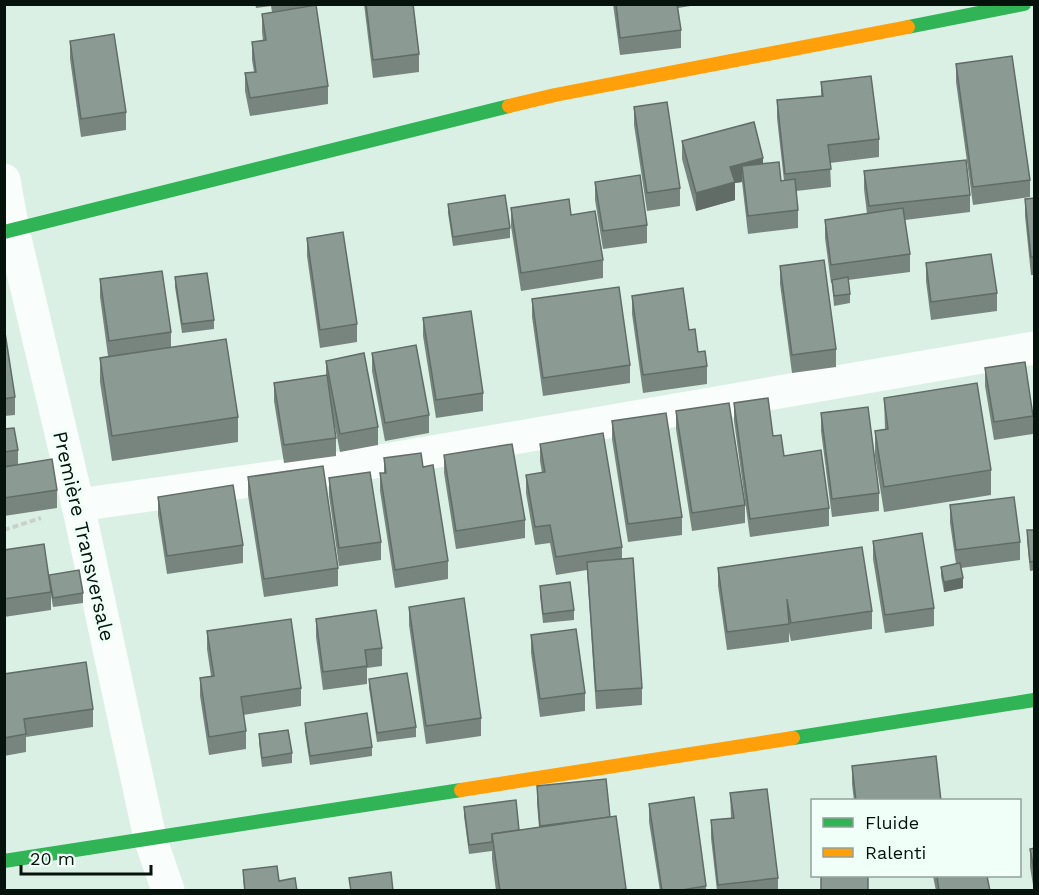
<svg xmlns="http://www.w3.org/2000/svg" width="1039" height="895" font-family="'Work Sans',sans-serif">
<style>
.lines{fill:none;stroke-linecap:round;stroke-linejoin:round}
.path{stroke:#cad1cd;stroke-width:4;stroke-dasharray:6 3;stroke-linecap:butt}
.street{stroke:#f9fdfb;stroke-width:33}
.fast{stroke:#30b455;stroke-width:14}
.slow{stroke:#ff9f0a;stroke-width:14}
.wall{fill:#78857e}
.shaded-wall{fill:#616c67}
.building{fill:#8b9b93;stroke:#616c67;stroke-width:1.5}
.labels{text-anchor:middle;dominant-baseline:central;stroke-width:6;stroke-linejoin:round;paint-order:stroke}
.street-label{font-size:20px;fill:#06130d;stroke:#f0fff7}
</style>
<rect width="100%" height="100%" fill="#daf0e5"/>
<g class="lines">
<path class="path" d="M4 530 41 518"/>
<g class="street">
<path d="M4 180 13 230 78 505 150 838 168 890"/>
<path d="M78 505 334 469 1034 348"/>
</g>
<g class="fast">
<path d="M908 27 1024 4"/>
<path d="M4 232 509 106"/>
<path d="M793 738 1034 700"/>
<path d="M4 861 461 790"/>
</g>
<g class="slow">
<path d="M509 106 555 95 908 27"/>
<path d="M461 790 793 738"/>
</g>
</g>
<g class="wall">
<path d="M255 4H311L328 86V104L250 116 245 91V73L254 72 252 60V42L263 41 262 32V14L272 12 271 6 256 8Z"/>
<path d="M364 4H413L419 54V72L373 78Z"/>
<path d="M613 4H703L678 8 681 30V48L620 55Z"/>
<path d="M70 41 126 112V130L81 137 70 59Z"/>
<path d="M956 64 1030 180V197L973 205 956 82Z"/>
<path d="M821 82 879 139V157L830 163 831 187 796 191 798 210V228L748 234 742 182 735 183V200L696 211 682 159V141L763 164 781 181H784L777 118V100L821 96Z"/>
<path d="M634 107 680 188V206L647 211 634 125Z"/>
<path d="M864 171 970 195V212L905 220 910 254V272L848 280 850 294V303L834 306 832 283H831L825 238V220L867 214 864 189Z"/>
<path d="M595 182 647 225V243L603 249 595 200Z"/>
<path d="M1035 198V275H1031L1025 216V199Z"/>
<path d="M448 204 510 228V238L453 246 448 213Z"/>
<path d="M511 208 571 215 603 260V278L521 291 511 226Z"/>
<path d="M307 238 357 324V342L320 348 307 256Z"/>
<path d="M926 263 997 293V311L931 320 926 281Z"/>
<path d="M780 266 836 349V367L792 373 780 284Z"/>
<path d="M175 277 214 320V329L182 333 175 287Z"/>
<path d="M100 279 171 332V347L238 417V442L112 461 100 382V358L108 356 100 297Z"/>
<path d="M632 296 689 330 698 352 707 366V384L643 393 632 314Z"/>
<path d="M532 299 630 365V383L543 396 532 317Z"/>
<path d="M423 318 483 393V411L436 418 423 336Z"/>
<path d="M4 326 15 397V415L4 416Z"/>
<path d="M372 353 429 415V433L385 441 372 371Z"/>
<path d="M326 361 378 427V445L340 452 331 407 336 438V456L284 463 274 401V383L326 375Z"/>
<path d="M985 368 1033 416V434L994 440 985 386Z"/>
<path d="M884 398 991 470V495L884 512 875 456V431L885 429Z"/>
<path d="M734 403 773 436 784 456 829 508V526L750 537 734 421Z"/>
<path d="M676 411 745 505V523L692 531 676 429Z"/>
<path d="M821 413 879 493V511L832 517 821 431Z"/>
<path d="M612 421 682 517V535L628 542 612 439Z"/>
<path d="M4 429 18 450V465L57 490V508L4 516Z"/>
<path d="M540 444 622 547V559L642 688V705L596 709 587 570 556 575 550 543 535 545 526 493V475L542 473 540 461Z"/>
<path d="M444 455 525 520V538L456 549 444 473Z"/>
<path d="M384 458 423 467 448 561V579L395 588 380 491V473H384Z"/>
<path d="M248 477 338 568V586L264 597 248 495Z"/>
<path d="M329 478 381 542V560L339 566 329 496Z"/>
<path d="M158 497 243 545V563L167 574 158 515Z"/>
<path d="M950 505 1020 542V560L961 568 963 588 944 592 941 576V567L956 564 950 523Z"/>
<path d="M1027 530H1035V570L1030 571 1027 540Z"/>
<path d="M873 541 934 608V626L885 633 873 559Z"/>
<path d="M4 550 49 582V575L83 593V603L53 607 51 595V610L4 617Z"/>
<path d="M718 568 872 611V629L791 641 789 632V642L727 650 718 586Z"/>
<path d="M540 586 574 610V620L543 623 540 596Z"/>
<path d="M409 607 481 718V736L426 744 409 625Z"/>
<path d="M316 619 382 648V666L367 668V684L323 690 316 637Z"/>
<path d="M207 631 301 688V706L243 715 246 731V749L209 755 200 696V678L211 676 207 649Z"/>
<path d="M531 635 585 693V711L540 717 531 653Z"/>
<path d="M4 674 93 709V727L26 737V752L4 756Z"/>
<path d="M369 679 416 727V737L377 742 369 688Z"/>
<path d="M305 723 372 747V756L310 765 305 732Z"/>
<path d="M259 734 292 753V763L262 767 259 743Z"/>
<path d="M852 766 941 801H854L852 784Z"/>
<path d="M537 786 610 817 616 816 626 891H496L492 859V851L469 854 464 816V807L519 830 539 827 537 804Z"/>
<path d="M730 793 778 878V891H717L711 838V820L731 818Z"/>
<path d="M649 804 706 886V891H660L649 822Z"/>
<path d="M1035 848V891H1034L1030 867V849Z"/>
<path d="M243 870 279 881 297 891H244Z"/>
<path d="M933 876H987L990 891H936Z"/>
</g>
<g class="shaded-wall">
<path d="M763 158V176L742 166V182L735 183V200L696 211V193L730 167Z"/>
<path d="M963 578V588L944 592V582Z"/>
</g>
<g class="building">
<path d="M366 4H413L419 54 373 60Z"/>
<path d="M616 4H677L681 30 620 38Z"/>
<path d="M316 5 328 86 250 98 245 73 256 72 252 42 266 40 262 14Z"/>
<path d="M114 34 126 112 81 119 70 41Z"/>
<path d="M1012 56 1030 180 973 187 956 64Z"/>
<path d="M871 76 879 139 828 145 831 169 785 174 777 100 823 96 821 82Z"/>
<path d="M667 102 680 188 647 193 634 107Z"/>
<path d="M754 122 763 158 730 167 735 182 696 193 682 141Z"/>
<path d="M966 160 970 195 869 206 864 171Z"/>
<path d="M779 162 781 181 795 179 798 210 748 216 742 166Z"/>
<path d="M640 175 647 225 603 231 595 182Z"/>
<path d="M505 195 510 228 453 237 448 204Z"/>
<path d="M1035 198V257H1031L1025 199Z"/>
<path d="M569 199 571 215 595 211 603 260 521 273 511 208Z"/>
<path d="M903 208 910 254 831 265 825 220Z"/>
<path d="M343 232 357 324 320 330 307 238Z"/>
<path d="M991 254 997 293 931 302 926 263Z"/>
<path d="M824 260 836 349 792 355 780 266Z"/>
<path d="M162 271 171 332 109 341 100 279Z"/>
<path d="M207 273 214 320 182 324 175 277Z"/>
<path d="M848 277 850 294 834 296 832 280Z"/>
<path d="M619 287 630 365 543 378 532 299Z"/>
<path d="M683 288 689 330 695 329 698 352 705 351 707 366 643 375 632 296Z"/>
<path d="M471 311 483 393 436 400 423 318Z"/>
<path d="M4 326 15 397 4 399Z"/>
<path d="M226 339 238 417 112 436 100 358Z"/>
<path d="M416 345 429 415 385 423 372 353Z"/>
<path d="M364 353 378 427 340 434 326 361Z"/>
<path d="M1025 362 1033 416 994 422 985 368Z"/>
<path d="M327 375 336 438 284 445 274 383Z"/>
<path d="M977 383 991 470 884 487 875 431 888 429 884 398Z"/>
<path d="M768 398 773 436 781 435 784 456 821 450 829 508 750 519 734 403Z"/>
<path d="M729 403 745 505 692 513 676 411Z"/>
<path d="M868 407 879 493 832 499 821 413Z"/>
<path d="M666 413 682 517 628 524 612 421Z"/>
<path d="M14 428 18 450 4 452V429Z"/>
<path d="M603 433 622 547 556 557 550 525 535 527 526 475 545 472 540 444Z"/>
<path d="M512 444 525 520 456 531 444 455Z"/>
<path d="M421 453 423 467 433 465 448 561 395 570 380 473H386L384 458Z"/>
<path d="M52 459 57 490 4 498V467Z"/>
<path d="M323 466 338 568 264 579 248 477Z"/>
<path d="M370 472 381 542 339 548 329 478Z"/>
<path d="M233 485 243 545 167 556 158 497Z"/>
<path d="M1014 497 1020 542 956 550 950 505Z"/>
<path d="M1027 530H1035V561L1030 562Z"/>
<path d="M922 533 934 608 885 615 873 541Z"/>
<path d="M44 544 51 592 4 599V550Z"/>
<path d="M862 547 872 611 791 623 787 599 789 624 727 632 718 568Z"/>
<path d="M633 558 642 688 596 691 587 562Z"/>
<path d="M960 563 963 578 944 582 941 567Z"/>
<path d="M79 570 83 593 53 598 49 575Z"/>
<path d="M570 582 574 610 543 614 540 586Z"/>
<path d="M464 598 481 718 426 726 409 607Z"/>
<path d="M376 610 382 648 365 650 367 666 323 672 316 619Z"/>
<path d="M291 619 301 688 241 697 246 731 209 737 200 678 214 676 207 631Z"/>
<path d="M576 629 585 693 540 699 531 635Z"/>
<path d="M86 662 93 709 24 719 26 734 4 738V674Z"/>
<path d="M407 673 416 727 377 733 369 679Z"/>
<path d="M367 713 372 747 310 756 305 723Z"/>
<path d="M288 730 292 753 262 758 259 734Z"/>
<path d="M936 756 941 801H856L852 766Z"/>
<path d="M606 779 610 817 540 826 537 786Z"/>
<path d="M767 789 778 878 718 885 711 820 734 818 730 793Z"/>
<path d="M694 797 706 886 676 891H662L649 804Z"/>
<path d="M516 800 519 830 492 834V842L469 845 464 807Z"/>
<path d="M616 816 626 889 616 891H500L492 834Z"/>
<path d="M1035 848V876L1030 849Z"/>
<path d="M277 866 279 881 295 878 297 891H245L243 870Z"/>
<path d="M391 872 393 891H351L349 878Z"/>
<rect x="821" y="876" width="47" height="15"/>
<path d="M937 876H987L990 891H939Z"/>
</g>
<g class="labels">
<g class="street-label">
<text transform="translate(84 536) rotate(77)">Première Transversale</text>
</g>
</g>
<rect width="1039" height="895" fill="none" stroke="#06130d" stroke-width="12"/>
<rect x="811" y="799" width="210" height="78" fill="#f0fff7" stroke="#92a199" stroke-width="1.5"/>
<rect x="823" y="818" width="30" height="9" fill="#30b455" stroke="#92a199" stroke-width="1.5"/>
<text x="865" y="829" font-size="18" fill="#06130d">Fluide</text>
<rect x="823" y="848" width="30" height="9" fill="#ff9f0a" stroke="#92a199" stroke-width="1.5"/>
<text x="865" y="859" font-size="18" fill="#06130d">Ralenti</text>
<path d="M21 865v9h130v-9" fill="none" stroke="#06130d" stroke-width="3"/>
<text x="30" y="865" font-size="18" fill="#06130d" stroke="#f0fff7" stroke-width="4.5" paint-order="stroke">20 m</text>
</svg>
